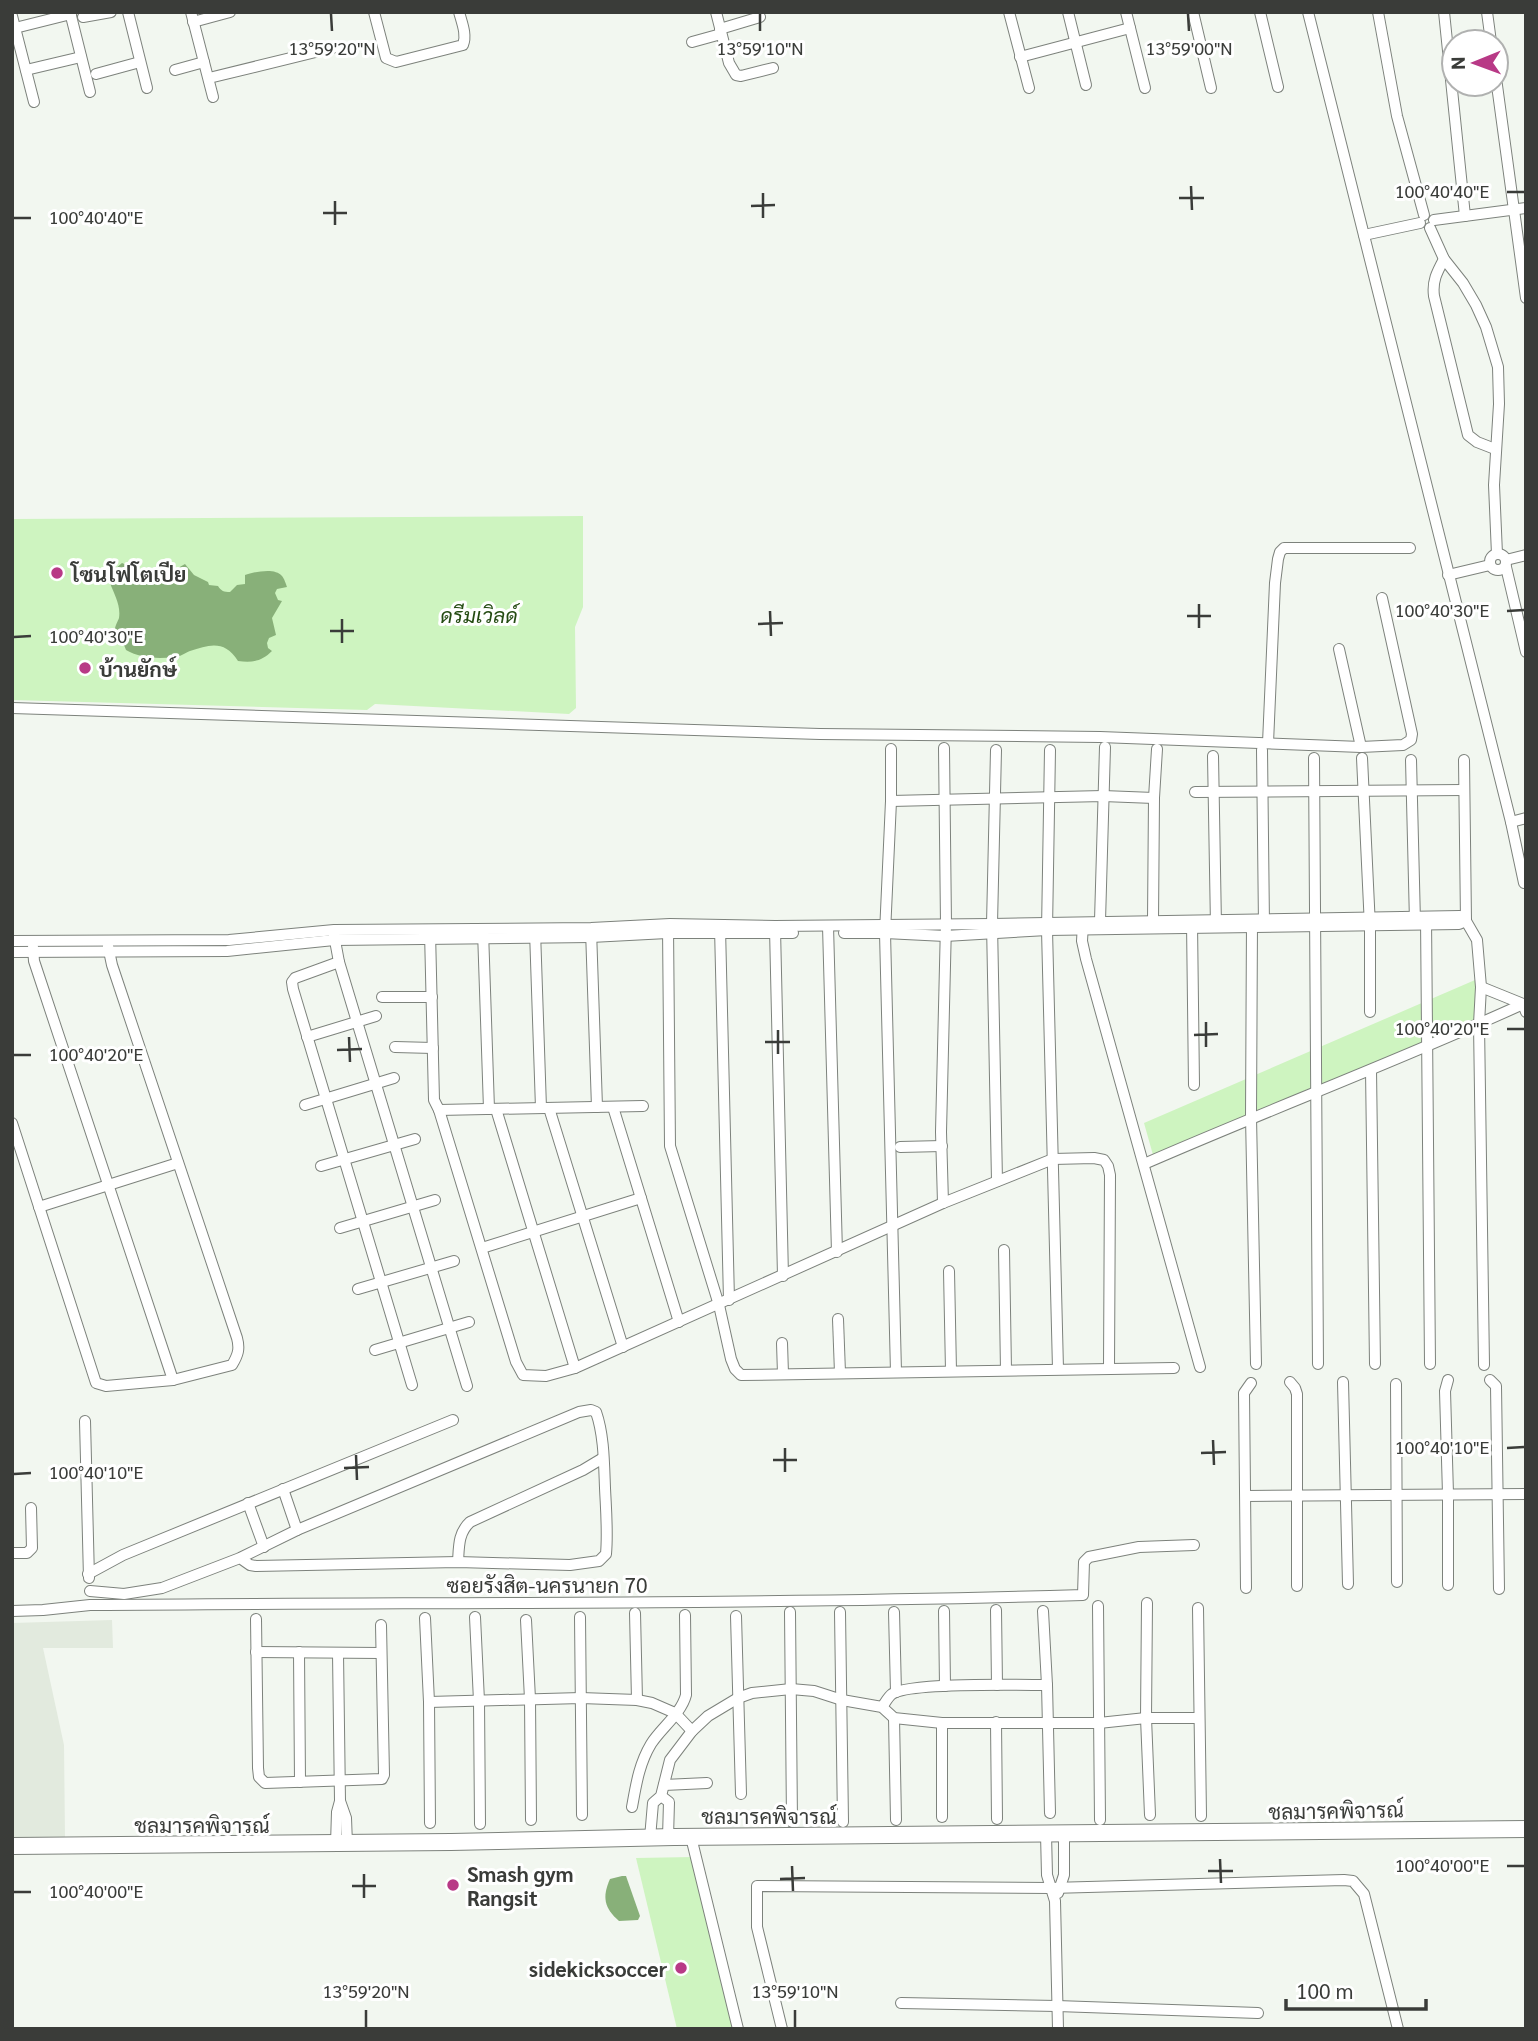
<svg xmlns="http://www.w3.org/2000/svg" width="1538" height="2041" font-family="Georgia,Sarabun,serif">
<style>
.built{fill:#e2eade}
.green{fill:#cef4c0}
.water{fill:#88b079}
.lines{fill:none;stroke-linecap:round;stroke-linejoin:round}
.street-casing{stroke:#7d827c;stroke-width:12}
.secondary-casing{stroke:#7d827c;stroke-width:18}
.street{stroke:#fff;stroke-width:10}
.secondary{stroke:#fff;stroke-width:16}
.ticks{fill:none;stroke:#3a3c39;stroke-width:2.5}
.poi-dot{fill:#b83986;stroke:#fff;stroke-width:2.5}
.labels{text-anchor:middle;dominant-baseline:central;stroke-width:6;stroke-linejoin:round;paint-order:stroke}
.poi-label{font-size:21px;font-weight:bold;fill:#3a3c39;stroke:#fff;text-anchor:start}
.park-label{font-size:21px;font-style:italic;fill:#254c13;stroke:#fff}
.street-label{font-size:21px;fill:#3a3c39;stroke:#fff}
.ticks-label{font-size:18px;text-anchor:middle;fill:#3a3c39;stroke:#fff;stroke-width:6;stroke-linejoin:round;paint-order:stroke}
</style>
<rect width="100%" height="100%" fill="#f2f7f0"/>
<path class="built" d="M112 1620 113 1648H43L64 1745 65 1837H12V1623Z"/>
<g class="green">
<path d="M583 516V607L575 627 576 708 569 714 375 704 367 710 12 700V519Z"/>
<path d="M1475 980 1478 1027 1155 1162 1144 1123Z"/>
<path d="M693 1857 735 2029H677L636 1858Z"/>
</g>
<g class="water">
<path d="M122 563C136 568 154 584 171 573 176 570 179 567 185 564L194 575 208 582 209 585 218 586C221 591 224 592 230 592L237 585 245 584V575C254 572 275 567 282 576 284 578 286 584 287 587L277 589 275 593 278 600 282 601 272 618 276 635 269 638 267 643 268 648 272 651C262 661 253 663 238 661 225 640 210 644 190 651 185 653 180 657 174 657 157 659 140 658 126 650 123 640 115 635 115 629 115 626 118 621 119 618 121 605 114 594 110 583L115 569Z"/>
<path d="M622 1876H626L640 1916 638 1920 619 1921C604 1908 602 1897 610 1879Z"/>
</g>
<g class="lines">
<defs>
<g id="street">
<path d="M70 12 90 92"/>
<path d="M128 12 147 88"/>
<path d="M191 12 213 97"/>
<path d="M374 12 386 58 396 62 463 45C467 35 462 23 459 12"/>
<path d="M716 12 729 63 736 75 741 76 773 68"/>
<path d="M1009 12 1029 88"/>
<path d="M1068 12 1086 85"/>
<path d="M1126 12 1145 88"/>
<path d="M1193 12 1211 88"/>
<path d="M1260 12 1278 87"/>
<path d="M1308 12 1511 822 1524 883"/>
<path d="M1378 12 1397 116 1424 215"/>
<path d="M1444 12 1465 216"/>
<path d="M1487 12 1491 42"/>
<path d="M12 16 34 102"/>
<path d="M83 17 111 12"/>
<path d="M193 22 230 12"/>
<path d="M15 28 71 14"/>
<path d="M720 29 760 17"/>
<path d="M692 42 721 34"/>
<path d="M1020 57 1130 28"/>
<path d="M26 70 81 57"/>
<path d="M175 70 204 62"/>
<path d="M96 74 140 62"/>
<path d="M209 78 336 47"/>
<path d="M1496 78 1526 298"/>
<path d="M1434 220 1526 208"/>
<path d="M1430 228 1444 259 1463 283 1476 305 1486 327 1498 367 1499 404 1494 485 1497 554"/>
<path d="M1364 235 1420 223"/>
<path d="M1444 259C1437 272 1432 281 1434 296L1468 435 1477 442 1495 449"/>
<circle cx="1498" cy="562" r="8"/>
<path d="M1506 560 1526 555"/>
<path d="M1506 567 1526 652"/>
<path d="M1448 575 1490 565"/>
<path d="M1339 649 1361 747"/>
<path d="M12 708 820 734 1100 737 1361 747 1403 745 1411 740 1412 734 1382 598"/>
<path d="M1268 743 1275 583 1278 559 1280 552 1284 548H1410"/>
<path d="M891 749V801L885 933 896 1372"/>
<path d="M996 750 992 924 997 1181"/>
<path d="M1050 750 1047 930 1058 1369"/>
<path d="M1262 750 1264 925"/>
<path d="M1213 756 1216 926"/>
<path d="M1314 758 1318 1364"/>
<path d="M1362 758 1370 927V1012"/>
<path d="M1411 760 1415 922"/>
<path d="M1464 760 1466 921"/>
<path d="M1195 792 1464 790"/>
<path d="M891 801 1103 796 1154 798"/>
<path d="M1511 822 1526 818"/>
<path d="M1426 918 1430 1364"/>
<path d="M1153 920 1154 798 1157 749"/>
<path d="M1100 921 1105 747"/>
<path d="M1252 922 1251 1117 1256 1364"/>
<path d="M1192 923 1194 1085"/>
<path d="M1083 924 1082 941 1086 959 1200 1367"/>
<path d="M828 926 837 1252"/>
<path d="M668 927 670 1146 719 1305 731 1359 735 1369 741 1375 1174 1368"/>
<path d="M720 928 729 1300"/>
<path d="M775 929 783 1276"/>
<path d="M591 930 597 1107"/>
<path d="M483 931 489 1109"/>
<path d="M535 931 541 1108"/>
<path d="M430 932 434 1100 439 1110 643 1106"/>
<path d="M844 933H885L945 936 1047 930 1459 924 1466 921"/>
<path d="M334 935 339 962 467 1386"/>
<path d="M12 941 229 940 334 930 591 928 670 924 775 926 992 924 1460 916 1466 921 1477 940 1481 987 1479 1024 1484 1365"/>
<path d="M33 947 34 961 173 1380"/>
<path d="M12 952 227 951 334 940 591 937 667 933H793"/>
<path d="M339 962 295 978 292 982 293 989 412 1385"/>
<path d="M1481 987 1523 1004 1526 1012"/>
<path d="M382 997H432"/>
<path d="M307 1037 376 1016"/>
<path d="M395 1047 433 1048"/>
<path d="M1371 1070 1375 1364"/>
<path d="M305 1105 394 1078"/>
<path d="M613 1107 679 1322"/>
<path d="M549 1108 623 1347"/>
<path d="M496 1109 575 1368"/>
<path d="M439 1110 516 1362 523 1375 546 1376 575 1368 943 1203 1053 1159 1094 1158 1104 1160 1108 1166 1110 1175 1109 1368"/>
<path d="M12 1123 96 1383 106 1386 173 1380 232 1365C238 1355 240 1349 237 1338L112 965 108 946"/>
<path d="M900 1147 942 1146"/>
<path d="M1144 1164C1270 1109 1398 1061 1523 1004"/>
<path d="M321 1166 415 1139"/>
<path d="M943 1203 941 1132 946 924 944 748"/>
<path d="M39 1207 178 1163"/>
<path d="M340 1228 435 1200"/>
<path d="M482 1248 641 1198"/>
<path d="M1004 1250 1006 1370"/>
<path d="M949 1271 951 1371"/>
<path d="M358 1289 454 1261"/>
<path d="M838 1319 840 1373"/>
<path d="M782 1343 783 1374"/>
<path d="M375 1350 469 1322"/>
<path d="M1490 1380 1496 1386 1499 1589"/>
<path d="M1290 1382 1295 1388 1297 1394V1586"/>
<path d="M1343 1382 1348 1584"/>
<path d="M1396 1384 1397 1582"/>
<path d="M85 1421 89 1578"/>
<path d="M283 1489 297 1530"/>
<path d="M1246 1496 1526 1494"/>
<path d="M248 1503 264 1547"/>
<path d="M12 1553H27L32 1548 31 1508"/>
<path d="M458 1562C459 1547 458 1533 470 1522L583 1470 603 1458"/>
<path d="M88 1574 123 1555 453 1420"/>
<path d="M1448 1585V1494L1445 1391 1448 1380"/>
<path d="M1246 1588 1244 1393 1251 1383"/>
<path d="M90 1591 124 1594 162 1588 240 1558 297 1530 579 1412 591 1410 596 1412C604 1435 604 1463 605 1488 606 1510 608 1532 606 1554L599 1561 570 1565 458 1562 256 1566 250 1565 240 1558"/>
<path d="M1147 1603 1146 1718 1150 1815"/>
<path d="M1098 1606 1100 1820"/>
<path d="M1198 1608 1201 1816"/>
<path d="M996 1610 997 1685"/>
<path d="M12 1611 43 1610 90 1605C421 1602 752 1605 1083 1595L1084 1562 1089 1557 1139 1547 1194 1545"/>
<path d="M944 1611 945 1686"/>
<path d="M1043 1611 1047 1685 1050 1813"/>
<path d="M790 1612 792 1822"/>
<path d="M840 1612 843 1822"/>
<path d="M894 1612 896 1692"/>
<path d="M635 1613 637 1700"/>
<path d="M736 1616 741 1794"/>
<path d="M475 1617 479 1701 480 1824"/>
<path d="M580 1617 582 1815"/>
<path d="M425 1618 429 1702 430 1823"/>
<path d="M256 1619 258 1768 259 1777 265 1783 382 1779 384 1775 381 1625"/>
<path d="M526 1620 530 1699 531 1820"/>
<path d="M256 1652 381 1653"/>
<path d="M299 1652 300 1782"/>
<path d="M429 1702 581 1698 637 1700 652 1703 675 1713 692 1731"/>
<path d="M882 1707C885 1703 888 1697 892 1694 909 1682 1021 1685 1047 1685"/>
<path d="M894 1718 896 1820"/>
<path d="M996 1722 997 1819"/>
<path d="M664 1785 707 1783"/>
<path d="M661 1796 669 1802 668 1837"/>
<path d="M340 1801 346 1818 347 1844"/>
<path d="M632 1807C636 1785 639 1764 651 1744 661 1728 681 1714 686 1695L685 1615"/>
<path d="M942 1817V1723"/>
<path d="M1046 1834 1047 1875 1055 1901 1058 2029"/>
<path d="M691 1837 738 2029"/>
<path d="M650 1838 653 1803 661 1796 670 1760 692 1731 708 1716 738 1698 752 1693 791 1689 814 1691 842 1700 882 1707 894 1718 942 1723H1099L1146 1718H1199"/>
<path d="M336 1844 337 1812 340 1801 338 1653"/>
<path d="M1058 1893 1064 1875V1834"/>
<path d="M901 2003 1057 2006 1258 2013"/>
<path d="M782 2029 757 1927V1886L1051 1888 1344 1880 1353 1881 1364 1894 1398 2029"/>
</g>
<path id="secondary" d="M12 1846 451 1842 674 1837 1526 1829"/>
</defs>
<use href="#street" class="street-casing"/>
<use href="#secondary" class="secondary-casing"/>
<use href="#street" class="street"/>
<use href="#secondary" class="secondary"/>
</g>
<path class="ticks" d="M331 14 332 31M760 14V31M1188 14 1189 31M1191 186 1192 210M1507 192H1524M763 193V218M1179 198H1204M335 201V225M751 206 775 205M323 213H347M14 218H31M1199 604V628M770 611 771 636M1507 611 1524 610M1187 616H1211M342 619V643M758 624 783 623M330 631H354M14 637 31 636M1206 1022V1047M1507 1029H1524M778 1030V1054M1194 1035 1218 1034M349 1037 350 1062M765 1042H790M337 1050 362 1049M14 1055H31M1213 1440 1214 1465M785 1448V1472M1507 1448 1524 1447M1201 1453 1226 1452M356 1455 357 1480M773 1460H797M344 1468 369 1467M14 1474 31 1473M1220 1859 1221 1883M792 1866 793 1891M1507 1866H1524M1208 1871H1233M364 1874V1898M780 1879 805 1878M352 1886H376M14 1892H31M366 2010V2027M795 2010V2027"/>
<g class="poi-dot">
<circle cx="57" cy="573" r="7"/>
<circle cx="85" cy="668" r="7"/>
<circle cx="453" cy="1885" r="7"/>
<circle cx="681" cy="1968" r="7"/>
</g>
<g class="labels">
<g class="poi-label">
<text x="71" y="573">โซนโฟโตเปีย</text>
<text x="99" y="668">บ้านยักษ์</text>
<text x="467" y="1873">Smash gym<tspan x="467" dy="24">Rangsit</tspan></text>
<text x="667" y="1968" text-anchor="end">sidekicksoccer</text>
</g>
<g class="park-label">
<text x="479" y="614">ดรีมเวิลด์</text>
</g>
<g class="street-label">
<text x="547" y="1584">ซอยรังสิต-นครนายก 70</text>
<text transform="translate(1336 1810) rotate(-1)">ชลมารคพิจารณ์</text>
<text x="769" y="1815">ชลมารคพิจารณ์</text>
<text x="202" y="1824">ชลมารคพิจารณ์</text>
</g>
</g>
<g class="ticks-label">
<text x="332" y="55">13°59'20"N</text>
<text x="760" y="55">13°59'10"N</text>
<text x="1189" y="55">13°59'00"N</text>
<text x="1442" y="198">100°40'40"E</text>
<text x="96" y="224">100°40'40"E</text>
<text x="1442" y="617">100°40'30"E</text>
<text x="96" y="643">100°40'30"E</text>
<text x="1442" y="1035">100°40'20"E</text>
<text x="96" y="1061">100°40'20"E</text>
<text x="1442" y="1454">100°40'10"E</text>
<text x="96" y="1479">100°40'10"E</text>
<text x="1442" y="1872">100°40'00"E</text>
<text x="96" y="1898">100°40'00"E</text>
<text x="366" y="1998">13°59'20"N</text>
<text x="795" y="1998">13°59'10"N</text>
</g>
<rect width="1538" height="2041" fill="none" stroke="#3a3c39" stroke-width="28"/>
<g transform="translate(1475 63) rotate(269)"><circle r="33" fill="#ffffff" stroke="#b0b1b0" stroke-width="2"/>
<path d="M0-5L12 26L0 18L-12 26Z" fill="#b83986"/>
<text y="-10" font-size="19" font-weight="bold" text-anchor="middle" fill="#3a3c39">N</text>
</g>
<path d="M1286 1999v10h140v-10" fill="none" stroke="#3a3c39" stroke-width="3.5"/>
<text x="1296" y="1999" font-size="21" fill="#3a3c39" stroke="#ffffff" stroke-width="5" paint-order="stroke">100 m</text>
</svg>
